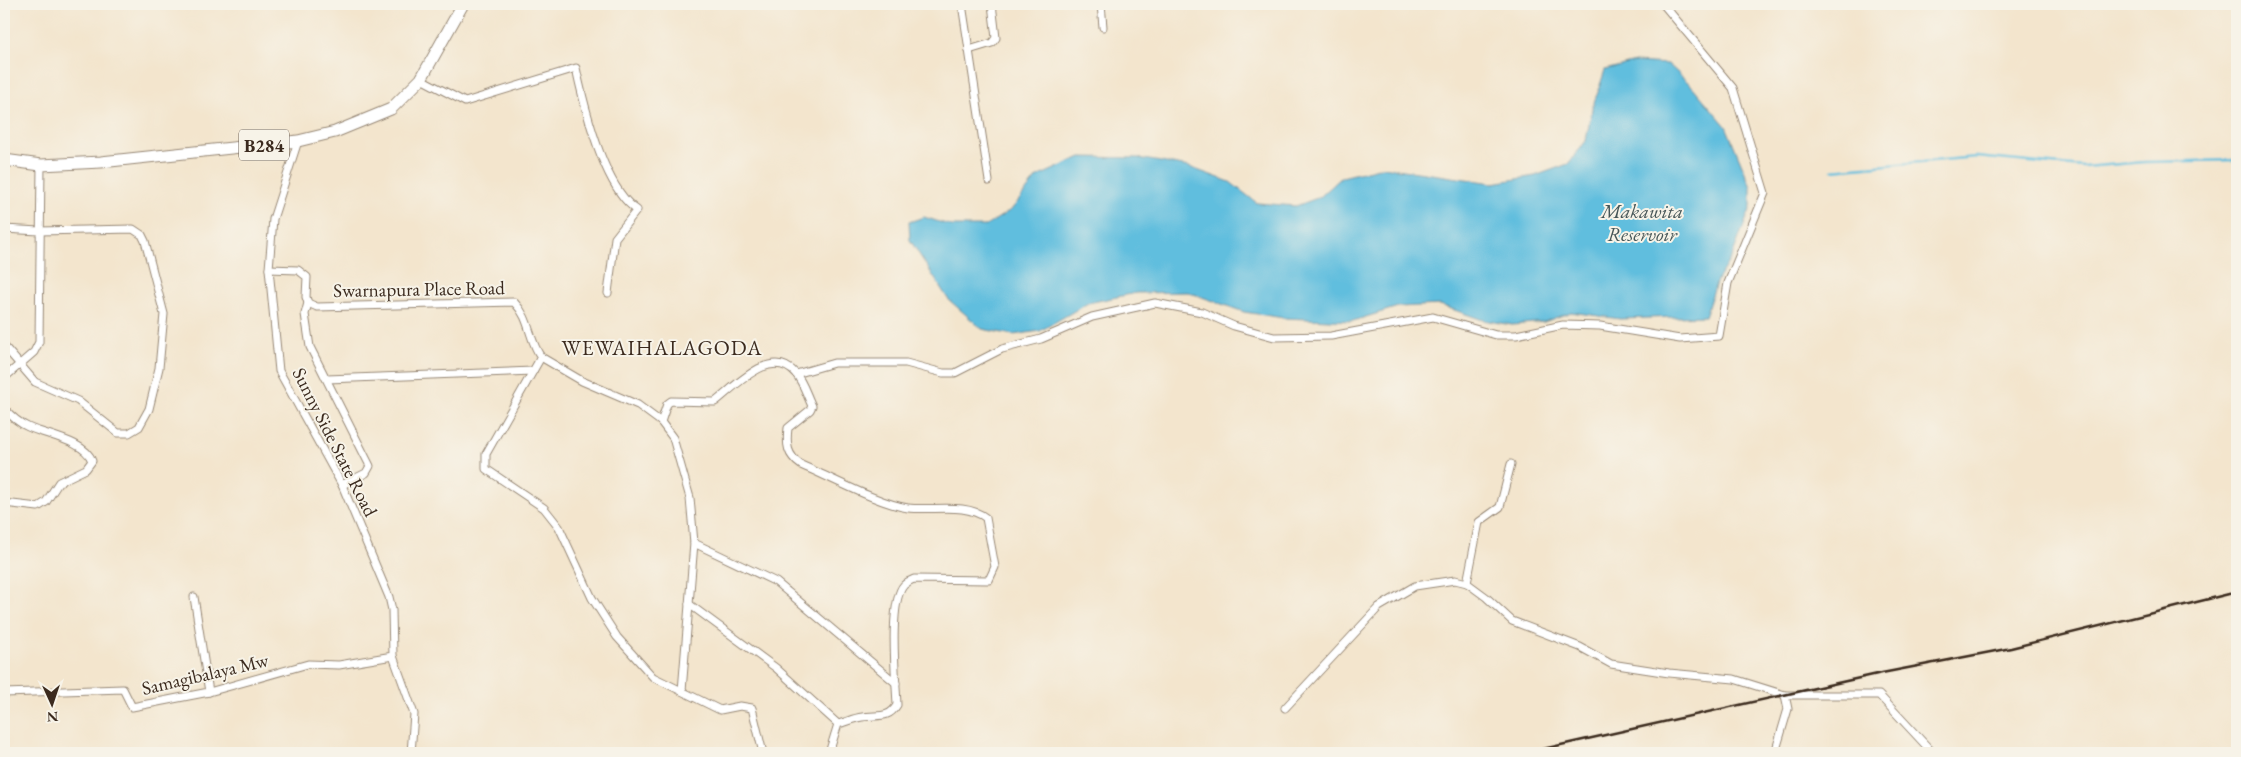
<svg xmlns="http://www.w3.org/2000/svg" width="2241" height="757" font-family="'EB Garamond',serif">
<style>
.water{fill:#60bede;stroke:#4e747e}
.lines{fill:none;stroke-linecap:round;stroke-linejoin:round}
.stream{stroke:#60bede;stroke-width:2.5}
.street-casing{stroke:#978876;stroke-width:9}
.primary-casing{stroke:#978876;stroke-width:13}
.street{stroke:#fff;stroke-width:7}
.primary{stroke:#fff;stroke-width:11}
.rail{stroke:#3b2a1e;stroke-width:2.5}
.labels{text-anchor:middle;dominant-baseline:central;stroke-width:4;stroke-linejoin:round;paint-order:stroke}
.shield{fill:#f7f3e8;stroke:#73665b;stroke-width:1}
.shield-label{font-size:18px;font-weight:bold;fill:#3b2a1e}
.street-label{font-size:19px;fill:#3b2a1e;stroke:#f7f3e8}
.water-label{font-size:20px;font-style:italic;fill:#465658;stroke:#f7f3e8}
.quarter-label{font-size:21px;letter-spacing:1px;fill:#3b2a1e;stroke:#f7f3e8}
</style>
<rect width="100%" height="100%" fill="#f7f3e8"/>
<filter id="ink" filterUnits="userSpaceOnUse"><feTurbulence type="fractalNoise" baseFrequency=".02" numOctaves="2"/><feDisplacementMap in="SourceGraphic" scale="10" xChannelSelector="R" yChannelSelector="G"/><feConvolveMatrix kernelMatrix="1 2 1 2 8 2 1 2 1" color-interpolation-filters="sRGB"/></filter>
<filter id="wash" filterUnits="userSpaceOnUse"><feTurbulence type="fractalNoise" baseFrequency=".0096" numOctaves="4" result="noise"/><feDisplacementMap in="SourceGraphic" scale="20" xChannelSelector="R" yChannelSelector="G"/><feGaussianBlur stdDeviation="1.12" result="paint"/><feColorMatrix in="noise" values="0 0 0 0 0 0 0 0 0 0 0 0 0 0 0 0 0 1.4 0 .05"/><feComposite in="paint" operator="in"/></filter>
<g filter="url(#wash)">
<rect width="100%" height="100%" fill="#f3e5cd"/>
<path class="water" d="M1635 62 1668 64 1692 86 1726 126 1751 187V207L1732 256 1717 280 1705 316 1620 319 1571 312 1544 322 1512 325 1483 320 1440 305 1398 307 1353 321 1284 318 1244 312 1188 292 1136 293 1088 303 1040 331 1013 335 982 329 948 299 910 240 909 222 924 217 952 226H986L1012 209 1037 177 1081 157 1138 158 1189 167 1230 182 1257 203 1296 206 1320 197 1342 177 1383 167 1493 183 1535 176 1568 164 1586 141 1592 109 1605 70Z"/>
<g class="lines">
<path class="stream" d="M1832 170 1976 157 2083 167 2145 162 2237 160"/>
</g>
</g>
<g filter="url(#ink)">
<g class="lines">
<defs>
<g id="street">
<path d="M962 4 989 181"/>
<path d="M1101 4 1103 27"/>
<path d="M969 50 992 43 996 38 992 4"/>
<path d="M421 79 465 102 576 68C584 105 604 189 637 210L615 238 608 293"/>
<path d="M298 141 273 219 269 269 279 371 342 485 389 597 392 610 393 656 414 714 411 753"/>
<path d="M4 229 39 231 133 229 142 235 145 241 164 314 159 368 149 409 139 427 129 433H118L78 401 35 382 4 346"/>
<path d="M269 269 298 270 307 277 306 297 308 303 317 307 514 302C531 319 528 339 541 357L582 381 638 405 661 422 673 438 690 498 694 543 682 691"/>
<path d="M308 303 305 314 310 347 370 466 366 473 342 485"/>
<path d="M541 357 486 454V469L544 508 559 527 592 598 617 637 653 677 720 710 740 706 752 708 763 753"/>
<path d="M796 374 834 363H906L943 373H955L1002 349 1041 339 1092 317 1155 303 1202 312 1234 326 1274 337 1331 336 1433 317 1496 335H1516L1563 325 1600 326 1680 339 1719 336 1728 283 1765 193 1733 88 1663 4"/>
<path d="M4 378 34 352 39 342 41 165"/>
<path d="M327 379 533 371"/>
<path d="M4 408C10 415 19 423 28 427 45 435 86 441 92 461L86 469 59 482 46 502 38 507 4 503"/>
<path d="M661 422 667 404 671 401 715 402C735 387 771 345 796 374 803 382 807 396 812 406L810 410 788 428C786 445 787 455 801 465 830 477 879 504 908 508 933 511 966 502 986 518L995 567 989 580 914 579C911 580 907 582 904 585 888 602 896 680 897 705 888 720 877 714 862 717 854 718 846 722 838 724L829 753"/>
<path d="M694 543 776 582 896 683"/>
<path d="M1467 583 1479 522 1500 507 1511 464"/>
<path d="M194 597 209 692"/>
<path d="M689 604 776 668 838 724"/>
<path d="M4 693 123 689 132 707 209 692 308 664 339 665 393 656"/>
<path d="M1285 708 1379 607 1415 586 1455 580 1467 583 1486 597 1512 621 1580 647 1611 664 1669 673 1734 679 1785 695H1879L1933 753"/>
<path d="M1775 753 1788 709 1785 695"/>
</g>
<path id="primary" d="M4 160 41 165 101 162 298 141 335 132 391 109 421 79 463 4"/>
</defs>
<use href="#street" class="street-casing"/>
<use href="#primary" class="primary-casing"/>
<use href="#street" class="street"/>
<use href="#primary" class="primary"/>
<path class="rail" d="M1525 753 1882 673 2011 648 2237 592"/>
</g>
</g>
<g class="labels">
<rect class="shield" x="239" y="129.5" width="50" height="31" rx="4"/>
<g class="shield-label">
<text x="264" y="145">B284</text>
</g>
<g class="street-label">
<text transform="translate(419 289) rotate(-1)">Swarnapura Place Road</text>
<text transform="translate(335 442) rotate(63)">Sunny Side State Road</text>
<text transform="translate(205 674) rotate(-13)">Samagibalaya Mw</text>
</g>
<g class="water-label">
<text x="1642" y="211">Makawita<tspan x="1642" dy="23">Reservoir</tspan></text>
</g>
<g class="quarter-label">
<text x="662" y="347">WEWAIHALAGODA</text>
</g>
</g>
<rect width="2241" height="757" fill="none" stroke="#f7f3e8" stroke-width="20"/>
<g transform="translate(52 704) rotate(177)" stroke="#f7f3e8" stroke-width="4" paint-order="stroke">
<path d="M0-4L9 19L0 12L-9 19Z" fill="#3b2a1e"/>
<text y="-8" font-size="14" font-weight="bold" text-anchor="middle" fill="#3b2a1e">N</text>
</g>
</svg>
